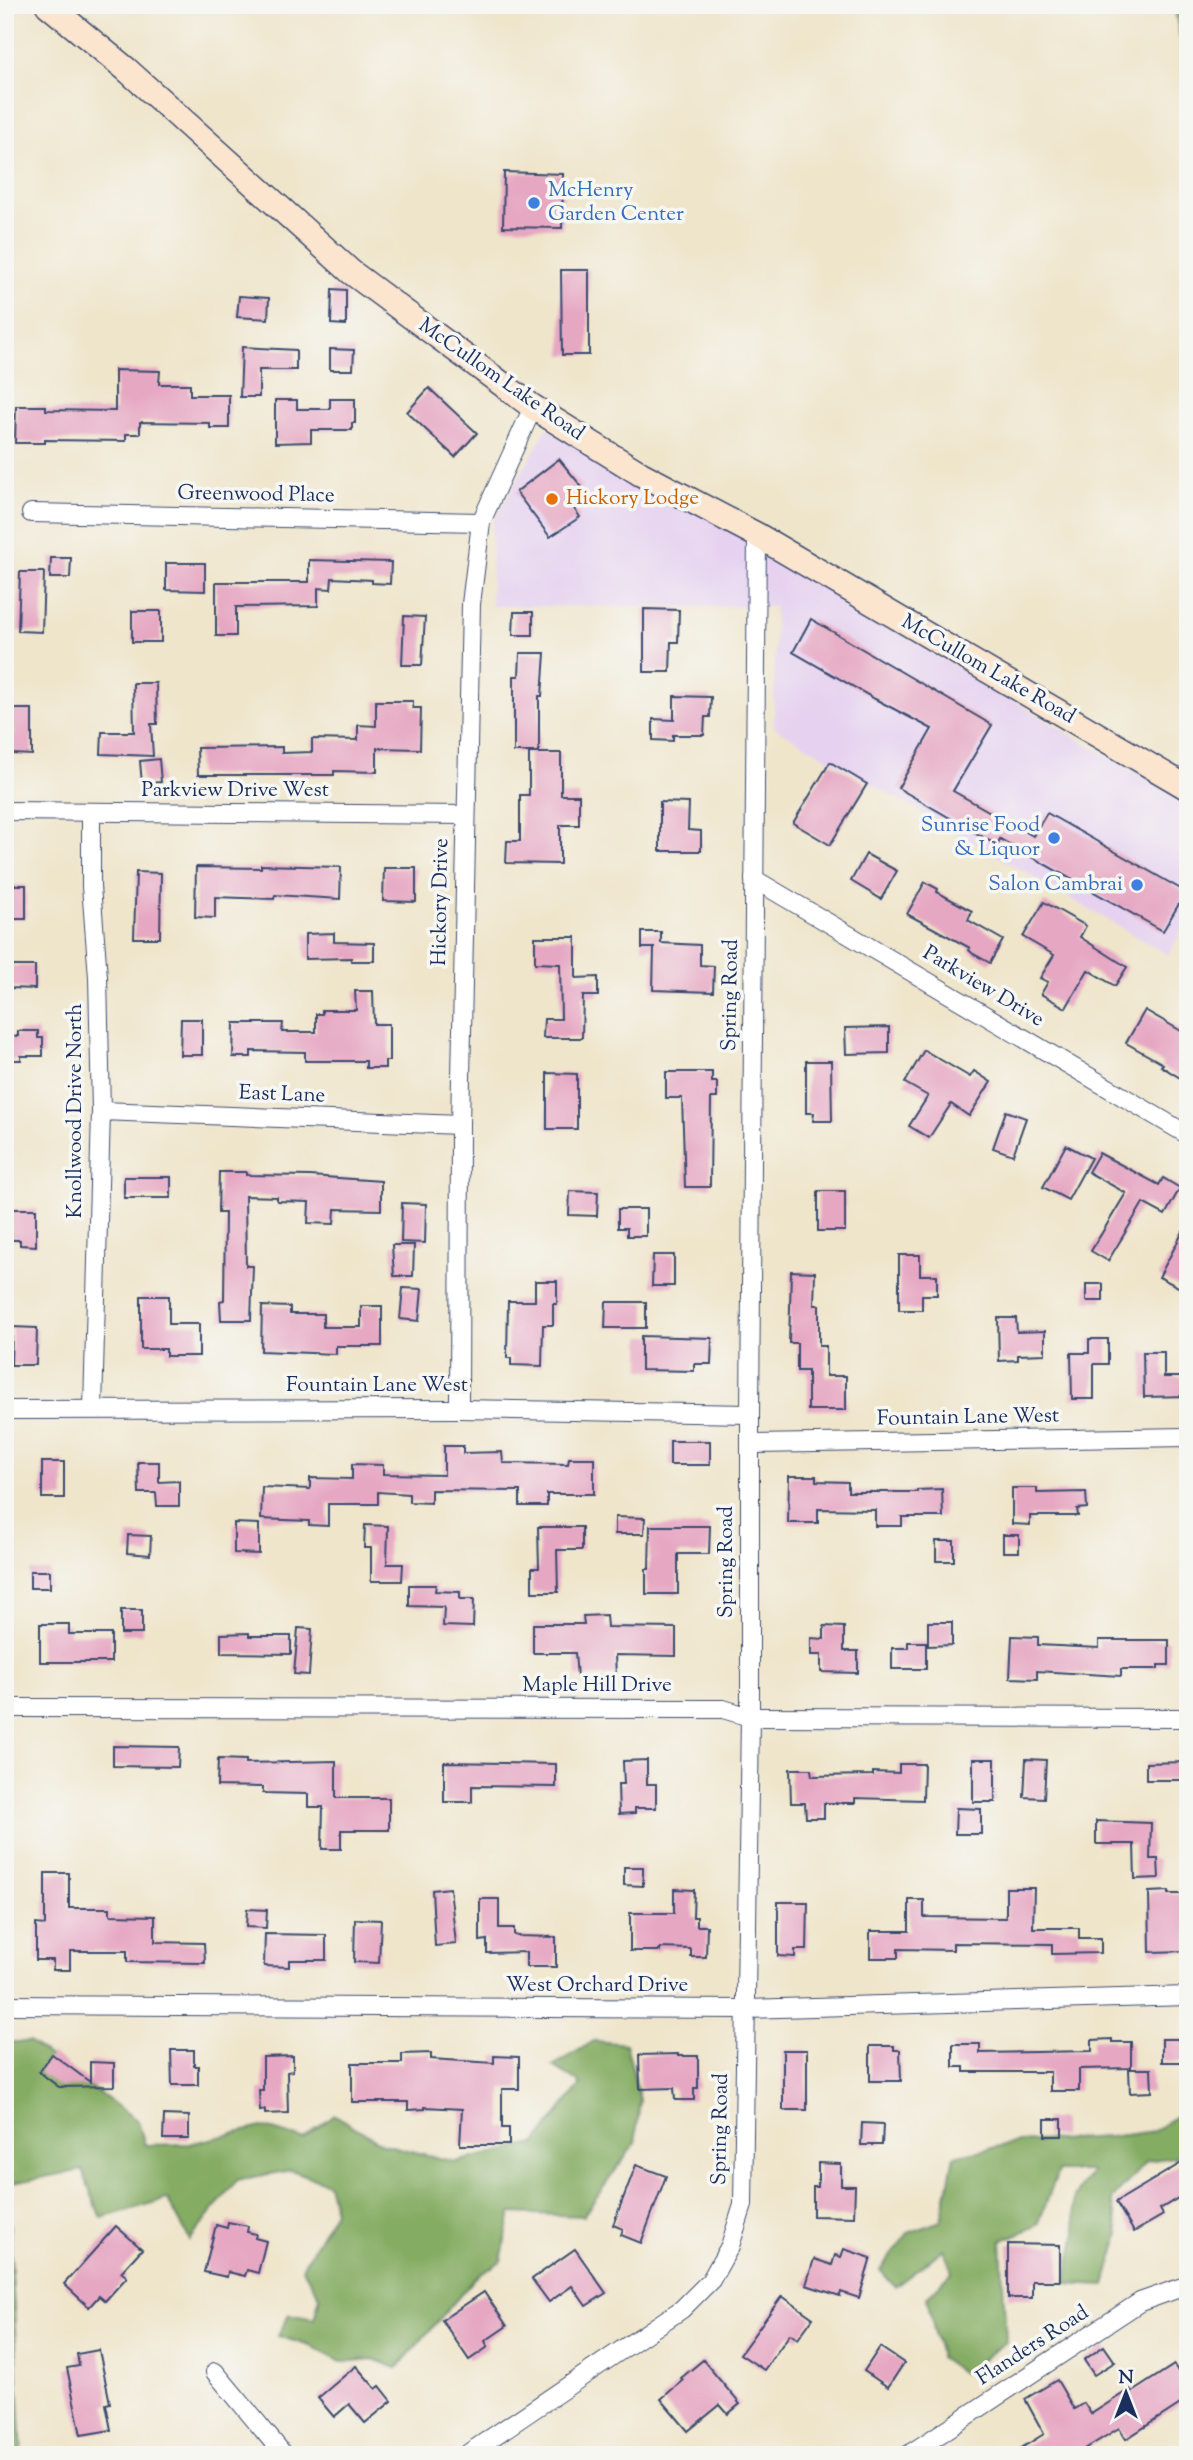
<svg xmlns="http://www.w3.org/2000/svg" width="1193" height="2460" font-family="'Sorts Mill Goudy',serif">
<style>
.built{fill:#e6d2f0}
.forest{fill:#84ac62;stroke:#506e60;stroke-width:2}
.building{fill:#e6a7c3}
.lines{fill:none;stroke-linecap:round;stroke-linejoin:round}
.street-casing{stroke:#3b4a6e;stroke-width:20}
.secondary-casing{stroke:#3b4a6e;stroke-width:27}
.street{stroke:#fff;stroke-width:18}
.secondary{stroke:#fbe5cf;stroke-width:24}
.shop-dot{fill:#3f7fe0;stroke:#f6f6f2;stroke-width:2.5}
.food-dot{fill:#e8710a;stroke:#f6f6f2;stroke-width:2.5}
.labels{text-anchor:middle;dominant-baseline:central;stroke-width:7;stroke-linejoin:round;paint-order:stroke}
.shop-label{font-size:21px;fill:#366cbe;stroke:#f6f6f2;text-anchor:end}
.street-label{font-size:21px;fill:#1b2f5e;stroke:#f6f6f2}
.food-label{font-size:21px;fill:#c56008;stroke:#f6f6f2;text-anchor:start}
</style>
<rect width="100%" height="100%" fill="#f6f6f2"/>
<filter id="ink" filterUnits="userSpaceOnUse"><feTurbulence type="fractalNoise" baseFrequency=".0143" numOctaves="2"/><feDisplacementMap in="SourceGraphic" scale="14" xChannelSelector="R" yChannelSelector="G"/><feConvolveMatrix kernelMatrix="1 2 1 2 8 2 1 2 1" color-interpolation-filters="sRGB"/></filter>
<filter id="wash" filterUnits="userSpaceOnUse"><feTurbulence type="fractalNoise" baseFrequency=".00686" numOctaves="4" result="noise"/><feDisplacementMap in="SourceGraphic" scale="28" xChannelSelector="R" yChannelSelector="G"/><feGaussianBlur stdDeviation="1.57" result="paint"/><feColorMatrix in="noise" values="0 0 0 0 0 0 0 0 0 0 0 0 0 0 0 0 0 1.4 0 .05"/><feComposite in="paint" operator="in"/></filter>
<g filter="url(#wash)">
<rect width="100%" height="100%" fill="#efe5cb"/>
<path class="built" d="M547 428 758 547 1076 738 1188 802V920L1168 955 774 727 775 607 491 606 492 524Z"/>
<g class="forest">
<path d="M1174 5H1188V80Z"/>
<path d="M594 2041 626 2044 640 2100 635 2143 583 2216 511 2213 501 2261 475 2278 397 2368 373 2359 341 2362 313 2347 278 2336 289 2314 314 2319 320 2296 302 2268 335 2211 328 2183 291 2170 237 2180 190 2240 167 2199 101 2218 82 2170 7 2184 22 2455H5V2042H29L138 2121 145 2145 189 2144 262 2127 303 2139 335 2115 383 2144 455 2162 535 2144 581 2084 553 2066Z"/>
<path d="M1188 2108V2155L1147 2161 1112 2199 1119 2235 1105 2285 1066 2283 1076 2232 1074 2197 1092 2171H1058L1038 2225 1001 2241 1006 2342 962 2373 940 2358 927 2297 952 2272 944 2249 895 2287 880 2270 908 2233 941 2221 954 2156 1019 2142 1109 2137 1154 2131Z"/>
</g>
<g id="blocks">
<g class="building">
<path d="M504 172 563 174 562 228 503 227Z"/>
<path d="M561 270H589V355H562Z"/>
<path d="M332 289 346 290V325L331 324Z"/>
<path d="M239 296 269 298 268 319 237 317Z"/>
<path d="M242 347 296 350V370H259V397H240Z"/>
<path d="M330 349 354 350 353 370H330Z"/>
<path d="M115 370 160 371 159 384H190V395H229V428H210V423L140 422V434H126V441L45 440V443H15L16 406H46V410L115 411Z"/>
<path d="M429 388 477 433 455 457 407 412Z"/>
<path d="M330 399H355V423H352V430H311V442L275 443V400H297V409H330Z"/>
<path d="M559 459 582 487 567 499 580 517 550 537 516 492Z"/>
<path d="M51 558H71L70 578H50Z"/>
<path d="M309 560 391 562 390 584 372 583V580L332 578 331 589 318 588V606L236 607V636H216V582H309Z"/>
<path d="M166 563H205V591L166 590Z"/>
<path d="M20 572H44L42 632 18 631Z"/>
<path d="M644 609 679 610 678 642H671L670 672H644Z"/>
<rect x="132" y="611" width="29" height="31"/>
<path d="M514 612H533V635H513Z"/>
<path d="M404 616 425 617 422 665H402Z"/>
<path d="M811 619 992 725 953 791 1033 836 1047 813 1186 892 1163 931 1000 839 997 845 898 788 932 729 875 699 793 652Z"/>
<path d="M520 653H545L542 696H539V752H514V676H519Z"/>
<path d="M133 683H156L157 724H151L153 756 101 754 102 732H134Z"/>
<path d="M674 696 711 697 710 717H705L704 735H673V741L653 740V719L674 720Z"/>
<path d="M376 701H413V708H421L420 749 377 748V772L334 771V775H198L197 748 282 747V753L312 752V739L358 740V725L376 726Z"/>
<path d="M5 709H32V755L13 754V728H5Z"/>
<path d="M529 753H561V795H579V825H560V864L506 863 507 841H520V795H529Z"/>
<path d="M159 759 161 782 142 784 140 761Z"/>
<path d="M830 762 867 784 830 845 793 823Z"/>
<path d="M660 802 689 803 688 830 701 831V851H660Z"/>
<path d="M866 854 897 871 881 899 851 881Z"/>
<path d="M261 865 341 867 340 899 275 895 274 899 215 897V918L195 917 196 867 261 868Z"/>
<path d="M384 868H416V902L383 901Z"/>
<path d="M136 872 161 873 160 938H134Z"/>
<path d="M925 882 938 889 937 892 972 911 968 920 1003 940 990 963 972 953 969 950 970 948 907 914Z"/>
<path d="M10 885H26V919H5V895H10Z"/>
<path d="M1044 902 1086 926 1080 937 1127 967 1115 986 1088 970 1066 1008 1041 994 1048 982 1040 978 1054 955 1023 937Z"/>
<path d="M642 932H661V943L700 945V965L714 966 713 992 653 990 654 948H642Z"/>
<path d="M334 933V942L374 943V961H351V958L305 959V934Z"/>
<path d="M535 937H576V978L598 977V996H583L582 1038H543L544 1019H561L560 964 535 963Z"/>
<path d="M9 966H35V989L10 988V985H5V968L9 969Z"/>
<path d="M355 991H373L374 1024H389V1061H385V1068H366V1061H305V1052L251 1051V1057H233L234 1023H283L282 1032H316V1014H322V1010H356Z"/>
<path d="M1145 1010 1188 1035V1083L1161 1066 1163 1064 1126 1043Z"/>
<path d="M181 1019H202V1055H180Z"/>
<path d="M889 1027V1053L846 1054 845 1028Z"/>
<path d="M18 1031H38V1038H43V1056H21V1060H5V1036H18Z"/>
<path d="M924 1050 970 1077 974 1071 991 1082 969 1116 951 1104 929 1138 909 1126 928 1096 905 1083Z"/>
<path d="M806 1061H831L832 1121H813L814 1113H806Z"/>
<path d="M666 1072H712V1082H717V1098H711L710 1187H685L682 1098H666Z"/>
<path d="M547 1073 577 1074V1129H547Z"/>
<path d="M1006 1111 1026 1118 1013 1155 993 1148Z"/>
<path d="M1066 1145 1091 1158 1068 1200 1043 1187Z"/>
<path d="M1099 1153 1159 1185 1163 1178 1180 1188 1165 1215 1143 1203 1108 1261 1091 1251 1126 1193 1088 1172Z"/>
<path d="M219 1172H246V1175L310 1176 381 1181V1210L335 1209 334 1224 308 1223 309 1202 277 1201V1197L245 1196 246 1266H253L251 1320H221L220 1301 224 1300 225 1213H218Z"/>
<rect x="124" y="1177" width="47" height="21"/>
<path d="M570 1191 598 1192 597 1216 569 1215Z"/>
<rect x="818" y="1191" width="27" height="40"/>
<path d="M402 1203 426 1204 425 1243 401 1242Z"/>
<path d="M11 1209H36V1246L20 1245V1240H5V1214H11Z"/>
<path d="M618 1209H646V1236H627V1228H618Z"/>
<path d="M1188 1222V1279L1182 1289 1159 1277Z"/>
<path d="M392 1245H414L413 1276H394Z"/>
<path d="M653 1255H674V1286H652Z"/>
<path d="M899 1255H920V1275H937V1295H922V1310H899Z"/>
<path d="M791 1271 815 1272 814 1305H819V1346H826V1376H846V1410H808V1371H797V1343H789Z"/>
<path d="M535 1281H557V1304H553V1325H543L542 1366 511 1365V1358H507L508 1301H535Z"/>
<rect x="1086" y="1284" width="17" height="17"/>
<path d="M403 1288 422 1289 419 1321 400 1319Z"/>
<path d="M141 1296H169V1324H199V1356H166V1349H141Z"/>
<path d="M606 1302H646V1328H605Z"/>
<path d="M262 1306 290 1307V1314H323V1327H361V1306H382V1346H336V1354L261 1351Z"/>
<path d="M998 1318H1016L1017 1332 1045 1331V1354L1018 1355V1360L999 1361Z"/>
<path d="M12 1327 37 1328 36 1365H11Z"/>
<path d="M641 1336 712 1338 711 1364H694V1371L641 1370Z"/>
<path d="M1089 1339H1108V1364H1094V1399H1072L1071 1353H1089Z"/>
<path d="M1143 1352H1164V1377H1188V1396L1144 1397Z"/>
<rect x="670" y="1441" width="40" height="24"/>
<path d="M444 1446H463V1453L502 1452 503 1463 568 1464 569 1458H594V1494H547V1506H520V1491L431 1490V1503L409 1502V1494L378 1492V1504H328V1526L309 1525V1521L261 1519 262 1487 310 1489V1478L352 1479V1464L383 1465V1474L444 1475Z"/>
<rect x="42" y="1462" width="22" height="36"/>
<path d="M138 1462H159V1482L179 1481V1506H157L156 1493H139Z"/>
<path d="M789 1476H816V1481L848 1482V1492H917V1490L942 1489 943 1517H902V1526H875V1510L818 1509V1523H788Z"/>
<path d="M1012 1488H1037V1493L1086 1492 1087 1508 1077 1509 1078 1516H1030V1525L1012 1524Z"/>
<path d="M615 1517 645 1518 644 1534H615Z"/>
<path d="M234 1523 259 1524V1554L234 1553Z"/>
<path d="M365 1525 388 1526 387 1564H403L402 1581H371V1548H364Z"/>
<path d="M650 1526H710L709 1554H678V1594H646V1569H649Z"/>
<path d="M538 1527H582V1550H557L558 1592H532V1568H539Z"/>
<path d="M128 1535 151 1536 150 1555 127 1553Z"/>
<rect x="1003" y="1535" width="16" height="17"/>
<rect x="936" y="1541" width="18" height="20"/>
<rect x="30" y="1571" width="20" height="17"/>
<path d="M409 1585H436L435 1591 460 1592V1599H474L473 1627 443 1626 444 1607 409 1606Z"/>
<rect x="121" y="1610" width="21" height="24"/>
<path d="M606 1615 607 1627 676 1628V1656L615 1655 616 1675 577 1677 575 1653H533V1624H584L583 1616Z"/>
<path d="M928 1622H952V1645L928 1646Z"/>
<path d="M40 1624H69V1634H111V1662H40Z"/>
<path d="M824 1626 844 1627V1651H858V1673L821 1672V1655H811V1638L824 1639Z"/>
<path d="M298 1628 312 1629 309 1675 294 1674Z"/>
<path d="M249 1633V1636H291V1654L221 1653V1634Z"/>
<path d="M1012 1636 1038 1637V1645L1099 1648V1640H1169V1665H1158V1669H1121V1676L1037 1671V1679L1010 1678Z"/>
<path d="M908 1642H926V1669H892V1648H908Z"/>
<path d="M113 1746 179 1747 178 1767 113 1766Z"/>
<path d="M218 1759 246 1760V1763L336 1761V1798H389V1830H341V1849H322L323 1807H308V1794L263 1793V1787L217 1786Z"/>
<rect x="973" y="1759" width="22" height="43"/>
<path d="M1026 1759 1046 1760 1044 1798 1024 1797Z"/>
<path d="M647 1760V1784H656V1808H635V1813L619 1814 618 1784H624L623 1761Z"/>
<path d="M444 1762 556 1764V1787L472 1786V1802H444Z"/>
<path d="M1188 1762V1780H1146V1763Z"/>
<path d="M899 1764H924L923 1800 855 1798V1803H824V1818H806L805 1803H791L790 1769H811L812 1776 873 1775V1772L899 1773Z"/>
<path d="M956 1808 981 1809V1834H955Z"/>
<path d="M1096 1821 1151 1823 1150 1859H1158L1159 1878 1135 1879 1134 1844H1096Z"/>
<path d="M624 1867H643V1886L624 1885Z"/>
<path d="M45 1873H69V1908H110V1915L155 1916V1942L204 1943 205 1963 127 1962V1951H70V1970H53V1960H36V1924L45 1925Z"/>
<path d="M450 1888 456 1944 435 1946 432 1890Z"/>
<path d="M1006 1888H1034L1033 1928H1079V1938H1101V1953L1052 1954V1944L953 1943V1950L898 1949V1958H870V1931H909V1900H924V1917L1006 1918Z"/>
<path d="M674 1889 694 1890 693 1917H697V1926H707L706 1957H691V1949L660 1948V1951H630V1913H674Z"/>
<path d="M1169 1891V1894H1188V1951L1150 1952 1149 1892Z"/>
<path d="M480 1899H499V1928H514V1935L518 1936 556 1937V1967H526V1952L487 1953V1940L480 1941Z"/>
<path d="M778 1902H808L807 1950H795V1957L778 1956Z"/>
<path d="M247 1909 267 1910 266 1928 246 1927Z"/>
<path d="M355 1919 381 1920 379 1963 354 1962Z"/>
<path d="M265 1934 326 1935V1960H289V1967L264 1966Z"/>
<path d="M1112 2039V2042H1131V2068L1079 2069V2091H1050V2072H964V2067H953V2044H980V2053L1092 2051V2040Z"/>
<rect x="1162" y="2039" width="26" height="23"/>
<path d="M870 2046H894V2050H900L901 2081H870Z"/>
<path d="M171 2050H194V2066H198V2085H172Z"/>
<rect x="783" y="2050" width="24" height="60"/>
<path d="M431 2053V2059L494 2063V2056L519 2057V2089H502V2128H509V2145H460L462 2109 425 2107V2109L408 2110V2102H352V2063H402V2054Z"/>
<path d="M52 2054 90 2082V2062L114 2063V2086L59 2087 39 2072Z"/>
<path d="M678 2054V2056H698V2088H694V2100H675L674 2088 640 2089 639 2055Z"/>
<path d="M293 2056V2071L287 2072 288 2113 265 2114V2110L260 2111 259 2090H263V2057Z"/>
<path d="M1129 2069H1151L1152 2092 1130 2093Z"/>
<path d="M164 2115 189 2116V2139H163Z"/>
<rect x="1045" y="2119" width="17" height="17"/>
<path d="M862 2123 883 2124 882 2145H861Z"/>
<path d="M1188 2159V2192L1160 2209 1163 2215 1134 2232 1116 2202Z"/>
<path d="M818 2163 841 2164V2186H855L854 2217 813 2216V2187H818Z"/>
<path d="M636 2165 666 2176 641 2243 621 2235 623 2229 613 2225Z"/>
<path d="M228 2222 248 2226 247 2232 256 2234 255 2238 266 2241 258 2273 247 2270 245 2276 228 2272 227 2277 204 2272 216 2225 227 2228Z"/>
<path d="M116 2226 142 2249 121 2272 127 2277 105 2301 99 2296 89 2307 64 2284Z"/>
<path d="M1008 2244 1060 2245V2281H1032V2298H1008Z"/>
<path d="M575 2249 606 2293 586 2306 572 2286 549 2302 532 2279Z"/>
<path d="M844 2249 871 2258 859 2298 841 2292 840 2296 806 2285 814 2259 832 2265 835 2255 841 2257Z"/>
<path d="M484 2292 507 2326 485 2341 488 2347 469 2360 442 2320Z"/>
<path d="M782 2296 813 2318 798 2339 790 2334 764 2370 740 2354Z"/>
<path d="M1104 2346 1115 2362 1094 2375 1084 2360Z"/>
<path d="M880 2347 904 2363 888 2387 864 2371Z"/>
<path d="M99 2350 110 2403 106 2404 111 2430 81 2435 67 2368 79 2366 77 2354Z"/>
<path d="M703 2360 740 2404 728 2414 720 2405 688 2431 661 2399 683 2380 681 2378Z"/>
<path d="M1174 2365 1188 2387V2399L1126 2439 1119 2428 1075 2455H1010L1044 2434 1025 2399 1057 2380 1074 2409 1084 2403 1091 2414 1130 2389 1132 2392Z"/>
<path d="M356 2366 376 2389 380 2386 392 2401 365 2423 349 2404 334 2417 318 2398Z"/>
</g>
</g>
</g>
<g filter="url(#ink)">
<use href="#blocks" fill-opacity="0" stroke="#3b4a6e" stroke-width="2"/>
<g class="lines">
<defs>
<g id="street">
<path d="M31 513 481 522"/>
<path d="M5 811 465 815"/>
<path d="M91 813V886L98 977 101 1111 93 1409"/>
<path d="M754 879 1188 1135"/>
<path d="M101 1111 460 1125"/>
<path d="M459 1409 460 1125 471 604 481 522 533 407"/>
<path d="M5 1410 459 1409 750 1414"/>
<path d="M750 1444 1188 1437"/>
<path d="M5 1708 723 1709 750 1717 1188 1718"/>
<path d="M5 2005 745 2009 1188 1996"/>
<path d="M215 2372 284 2455"/>
<path d="M466 2455 682 2309 711 2280 730 2246 743 2205 750 1717V1414L757 535"/>
<path d="M908 2455 1140 2302 1188 2285"/>
</g>
<path id="secondary" d="M48 5 126 69 351 272 533 407 641 474 757 535 1188 788"/>
</defs>
<use href="#street" class="street-casing"/>
<use href="#secondary" class="secondary-casing"/>
<use href="#street" class="street"/>
<use href="#secondary" class="secondary"/>
</g>
</g>
<g class="shop-dot">
<circle cx="534" cy="203" r="7"/>
<circle cx="1054" cy="838" r="7"/>
<circle cx="1137" cy="885" r="7"/>
</g>
<circle class="food-dot" cx="552" cy="499" r="7"/>
<g class="labels">
<g class="shop-label">
<text x="548" y="191" text-anchor="start">McHenry<tspan x="548" dy="24">Garden Center</tspan></text>
<text x="1040" y="826">Sunrise Food<tspan x="1040" dy="24">&amp; Liquor</tspan></text>
<text x="1123" y="885">Salon Cambrai</text>
</g>
<g class="street-label">
<text transform="translate(501 380) rotate(35)">McCullom Lake Road</text>
<text transform="translate(256 495) rotate(1)">Greenwood Place</text>
<text transform="translate(988 670) rotate(30)">McCullom Lake Road</text>
<text x="235" y="791">Parkview Drive West</text>
<text transform="translate(441 902) rotate(-89)">Hickory Drive</text>
<text transform="translate(983 987) rotate(31)">Parkview Drive</text>
<text transform="translate(731 995) rotate(-89)">Spring Road</text>
<text transform="translate(282 1095) rotate(2)">East Lane</text>
<text transform="translate(76 1111) rotate(-90)">Knollwood Drive North</text>
<text x="377" y="1386">Fountain Lane West</text>
<text transform="translate(968 1418) rotate(-1)">Fountain Lane West</text>
<text transform="translate(727 1562) rotate(-90)">Spring Road</text>
<text x="597" y="1686">Maple Hill Drive</text>
<text x="597" y="1986">West Orchard Drive</text>
<text transform="translate(721 2129) rotate(-89)">Spring Road</text>
<text transform="translate(1033 2346) rotate(-33)">Flanders Road</text>
</g>
<g class="food-label">
<text x="566" y="499">Hickory Lodge</text>
</g>
</g>
<rect width="1193" height="2460" fill="none" stroke="#f6f6f2" stroke-width="28"/>
<g transform="translate(1126 2393)" stroke="#f6f6f2" stroke-width="5" paint-order="stroke">
<path d="M0-5L12 26L0 18L-12 26Z" fill="#1b2f5e"/>
<text y="-10" font-size="19" font-weight="bold" text-anchor="middle" fill="#1b2f5e">N</text>
</g>
</svg>
